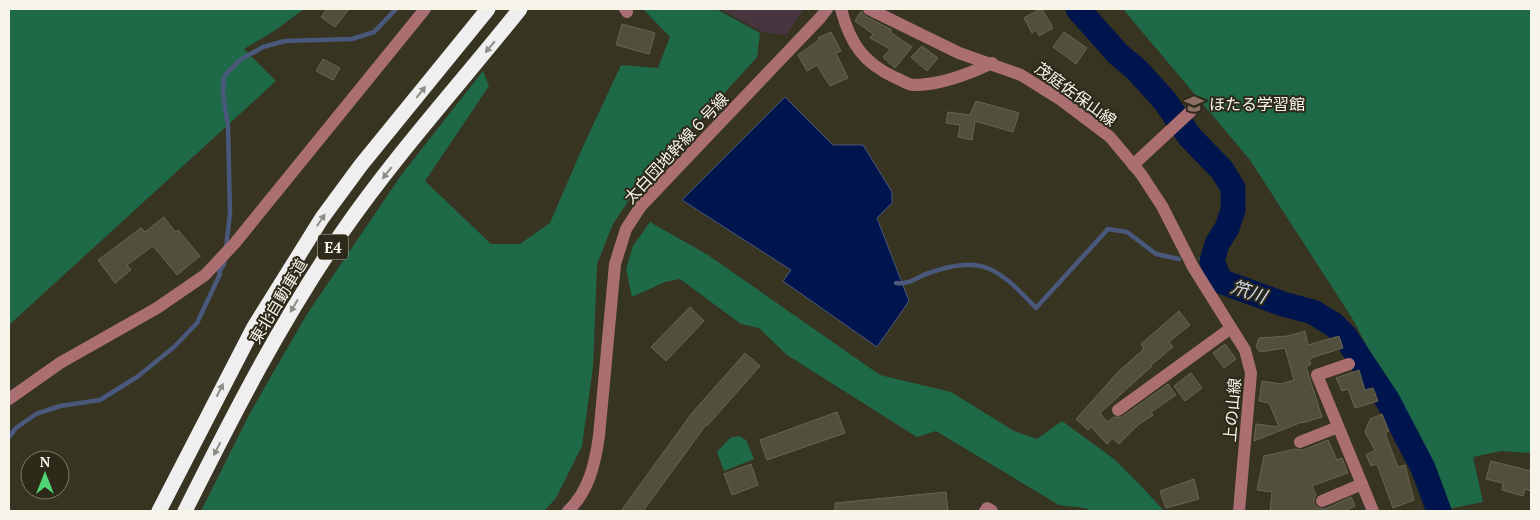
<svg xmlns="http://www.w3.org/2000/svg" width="1540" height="520" font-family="'PT Serif','Noto Sans JP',serif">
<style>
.commercial{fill:#47353f}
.green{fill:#1e6a48}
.water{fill:#00144d;stroke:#4a587c}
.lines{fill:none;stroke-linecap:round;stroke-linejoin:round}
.stream{stroke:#4a587c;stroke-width:4.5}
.river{stroke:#00144d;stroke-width:25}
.building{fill:#524f3c;stroke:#686552}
.minor{stroke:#ab6f72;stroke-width:12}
.highway{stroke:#efefef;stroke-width:15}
.oneway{fill:#8e8c84}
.labels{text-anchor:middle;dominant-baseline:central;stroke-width:4;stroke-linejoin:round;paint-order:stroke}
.shield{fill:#2d2a19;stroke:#bab8ab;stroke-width:1}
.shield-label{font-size:15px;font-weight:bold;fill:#f7f5ea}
.street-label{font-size:16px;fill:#f7f5ea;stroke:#2d2a19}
.poi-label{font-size:16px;fill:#f7f5ea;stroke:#2d2a19;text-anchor:start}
.water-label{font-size:18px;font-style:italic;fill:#d1dcee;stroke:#2d2a19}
</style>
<rect width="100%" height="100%" fill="#373422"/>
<path class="commercial" d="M720 9H804L786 35 763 32Z"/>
<g class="green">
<path d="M9 9H304L277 29 244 49 276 81 9 325Z"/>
<path d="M643 9H716L760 33 757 57 633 194 613 224 597 264 593 367 582 446 556 498 544 511H201L250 413 307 314 402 174 483 71 489 86 425 181 491 244H520L550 223 581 151 621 65 658 68 670 37Z"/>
<path d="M1123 9H1531V453L1501 451 1473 457 1483 502 1448 509 1415 437 1352 318 1250 160Z"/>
<path d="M650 222 708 255 880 375 951 392 1014 431 1037 439 1062 421 1114 459 1143 488 1164 511H1092L1085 508 1059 505 936 431 917 437 787 355 759 328 741 324 680 279 665 282 632 297 626 269 633 246Z"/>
<path d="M739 436 746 440 754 459 724 471 717 452 730 438Z"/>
</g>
<path class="water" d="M785 97 833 145H863L892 192V203L877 218 909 301 877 347 783 281 791 270 682 200Z"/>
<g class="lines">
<g class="stream">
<path d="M226 248 230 213 228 126 223 94 224 76 240 60 263 47 285 41 352 39 374 32 396 9"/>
<path d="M1201 259 1212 261"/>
<path d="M896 283C909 285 917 277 929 273 983 254 999 269 1036 308L1108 229 1127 232 1156 254 1179 259"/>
<path d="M9 437 16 428 36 414 60 406 100 400 137 377 174 347 197 323 220 274 219 272 224 264 225 258"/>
</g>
<path class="river" d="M1078 9 1118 54 1137 70 1165 101 1190 137 1222 170 1233 188V210L1227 228 1217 244 1212 261 1220 281 1283 304 1313 312 1334 325 1345 336 1388 401 1423 468 1439 511"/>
</g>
<g class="building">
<path d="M327 9H349L335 27 321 17Z"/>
<path d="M1040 9H1042L1053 28 1039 36 1036 30 1032 33 1024 18Z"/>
<path d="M861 11 865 16 892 30 890 32 912 47 895 68 883 57 890 49 870 38 873 34 855 21Z"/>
<path d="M622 24 655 33 649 54 616 45Z"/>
<path d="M831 32 841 51 836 53 848 78 830 86 817 65 807 71 798 55 819 40 818 38Z"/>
<path d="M1064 32 1087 48 1076 64 1053 47Z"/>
<path d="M922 46 938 58 927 71 911 57Z"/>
<path d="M323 59 340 68 333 80 316 71Z"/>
<path d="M976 101 1019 113 1013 132 975 121 972 140 958 137 960 125 946 123 948 112 970 115Z"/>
<path d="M164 217 175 232 178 230 200 256 177 275 153 246 127 265 131 270 115 283 98 260 141 228 145 232Z"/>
<path d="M690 307 704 321 666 361 651 347Z"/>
<path d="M1179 311 1190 325 1169 342 1173 347 1151 365 1152 366 1100 413 1107 422 1114 417H1122L1168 384 1176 395 1151 412 1153 415 1138 425 1119 444 1112 438 1107 444 1091 427 1088 430 1076 419 1120 370 1144 349 1141 344Z"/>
<path d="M1305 331 1308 345 1339 336 1343 348 1314 357 1309 360 1311 364 1306 367 1322 417 1302 423V422L1254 441 1256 424 1279 427 1269 403 1259 401 1262 381 1281 384 1294 380 1285 348 1260 352 1256 347 1259 338 1288 336Z"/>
<path d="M1225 344 1236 359 1224 368 1213 353Z"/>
<path d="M745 353 760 366 707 426 706 425 643 511H621L692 413Z"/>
<path d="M1359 370 1365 390 1373 388 1378 401 1355 408 1348 389 1342 391 1336 378Z"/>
<path d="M1191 373 1202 388 1185 401 1174 386Z"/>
<path d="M837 412 845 433 767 460 760 440Z"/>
<path d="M1382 414 1389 431 1385 433 1398 467 1405 465 1414 500 1393 508 1377 464 1371 466 1366 455 1375 450 1365 432 1370 419Z"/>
<path d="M1328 440 1337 460 1342 458 1348 473 1312 486 1316 495 1314 500V504L1318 508 1325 509 1351 497 1355 506 1344 511H1270L1272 492 1257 490 1264 456 1295 449 1303 450Z"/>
<path d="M1491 461 1531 471V491L1525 489 1523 496 1502 490 1503 483 1486 479Z"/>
<path d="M751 464 758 485 732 495 724 474Z"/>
<path d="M1194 479 1199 499 1166 508 1160 491Z"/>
<path d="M946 492 948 511H835V503Z"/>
</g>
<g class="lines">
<g class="minor">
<path d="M625 9 627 12"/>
<path d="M841 9C850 43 863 63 896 78 902 80 908 85 914 85 940 85 969 74 992 63"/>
<path d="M869 9 959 53 1021 75 1061 100 1110 137 1141 174 1162 206 1193 267 1245 350 1251 373 1239 511"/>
<path d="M1133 165 1190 112"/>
<path d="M1349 364 1317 375 1373 511"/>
<path d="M9 399 60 363 157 308 205 275 235 243 425 9"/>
<path d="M1118 410 1231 328"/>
<path d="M1300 442 1338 427"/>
<path d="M1322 501 1362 484"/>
<path d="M568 511C589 491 595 464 599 436L615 264 626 229 641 206 820 18 827 9"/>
<path d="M985 511 987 508 992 511"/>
</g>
<g class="highway">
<path d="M159 511 254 327 322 218 361 165 488 9"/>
<path d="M185 511C233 415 282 319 343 231 397 153 461 83 520 9"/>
</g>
</g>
<defs><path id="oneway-solid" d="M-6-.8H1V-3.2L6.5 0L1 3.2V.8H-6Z" transform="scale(1.25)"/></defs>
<g class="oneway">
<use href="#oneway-solid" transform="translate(490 47) rotate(130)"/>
<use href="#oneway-solid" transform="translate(421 92) rotate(-51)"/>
<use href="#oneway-solid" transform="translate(387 173) rotate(128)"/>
<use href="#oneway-solid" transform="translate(321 220) rotate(-56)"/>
<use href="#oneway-solid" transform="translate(294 306) rotate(121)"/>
<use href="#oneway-solid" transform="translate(220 390) rotate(-63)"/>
<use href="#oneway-solid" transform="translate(217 449) rotate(117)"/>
</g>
<defs>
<symbol id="school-bare" viewBox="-9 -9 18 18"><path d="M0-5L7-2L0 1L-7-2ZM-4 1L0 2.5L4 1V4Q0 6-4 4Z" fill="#8d6e63" stroke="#2d2a19" stroke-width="2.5" paint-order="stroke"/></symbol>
</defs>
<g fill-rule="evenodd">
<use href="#school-bare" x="1180" y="90" width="28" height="28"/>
</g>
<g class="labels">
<rect class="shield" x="318" y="234.5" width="30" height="25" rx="4"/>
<g class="shield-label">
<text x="333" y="247">E4</text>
</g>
<g class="street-label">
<text transform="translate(1076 94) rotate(36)">茂庭佐保山線</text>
<text transform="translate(676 148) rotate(-47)">太白団地幹線６号線</text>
<text transform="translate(278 301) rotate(-59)">東北自動車道</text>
<text transform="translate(1232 410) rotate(-85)">上の山線</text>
</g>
<g class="poi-label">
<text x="1209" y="104">ほたる学習館</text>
</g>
<g class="water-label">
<text transform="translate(1249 291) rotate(18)">笊川</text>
</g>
</g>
<rect width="1540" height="520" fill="none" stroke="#f7f5ea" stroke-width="20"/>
<g transform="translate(45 475)"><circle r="24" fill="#2d2a19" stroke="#7e7b6d"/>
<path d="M0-4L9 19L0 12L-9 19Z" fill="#52d673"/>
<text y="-8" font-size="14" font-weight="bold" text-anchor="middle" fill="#f7f5ea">N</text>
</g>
</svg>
